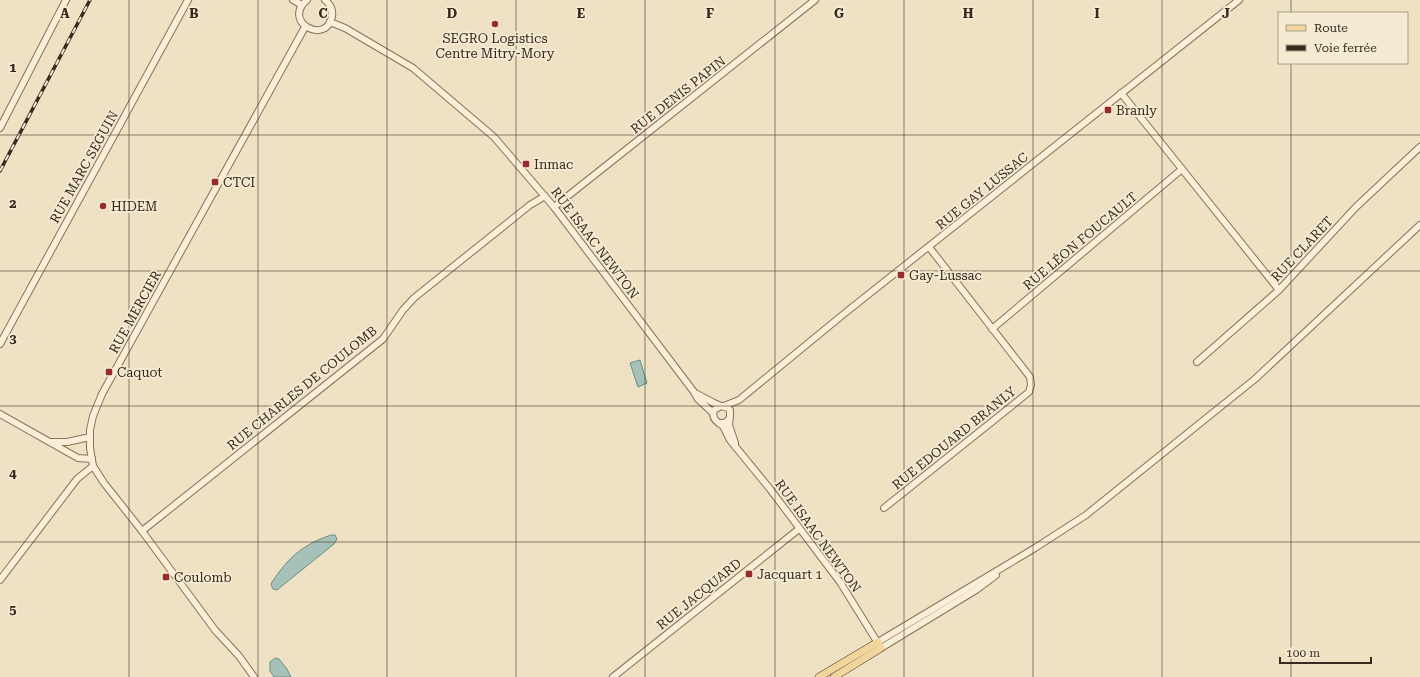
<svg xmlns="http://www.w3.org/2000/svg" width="1420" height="677" font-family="'Roboto Serif',serif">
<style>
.water{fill:#a6c1b8;stroke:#6c8f86}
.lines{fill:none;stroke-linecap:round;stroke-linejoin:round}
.minor-casing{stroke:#88725a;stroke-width:8}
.major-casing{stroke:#56402f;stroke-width:8}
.minor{stroke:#f9eed7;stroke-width:6}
.major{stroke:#f1d59c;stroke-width:7}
.rail-casing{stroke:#382a1e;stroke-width:3.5}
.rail{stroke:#f5ebd3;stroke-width:2;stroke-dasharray:6;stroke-linecap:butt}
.grid{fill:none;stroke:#382a1e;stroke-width:1;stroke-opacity:0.55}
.poi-dot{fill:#972b2d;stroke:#f5ebd3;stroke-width:1.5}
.labels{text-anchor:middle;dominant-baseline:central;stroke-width:3.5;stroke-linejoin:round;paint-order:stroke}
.poi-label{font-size:13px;fill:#382a1e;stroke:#f5ebd3;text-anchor:start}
.street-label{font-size:13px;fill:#382a1e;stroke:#f5ebd3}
.grid-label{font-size:13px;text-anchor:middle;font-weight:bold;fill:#382a1e;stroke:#f5ebd3;stroke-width:3.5;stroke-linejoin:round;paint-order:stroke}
</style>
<rect width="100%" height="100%" fill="#eee1c4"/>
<g class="water">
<path d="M640 360 647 383 638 387 630 363Z"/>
<path d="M331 535H335L337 539 334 544 277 590 273 589 271 585 272 582C289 557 302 545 331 535Z"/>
<path d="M275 658 279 659 287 669 291 677H274L270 671V662Z"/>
</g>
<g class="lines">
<defs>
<g id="minor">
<path d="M293 0 302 5"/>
<path d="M307 0C281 22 327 46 332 16 333 10 330 4 325 0"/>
<path d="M330 22 345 28 413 68 494 137 554 207 694 392 698 399 713 413"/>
<path d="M1121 93 1279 290"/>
<path d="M0 128 66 0"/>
<path d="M554 207 815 0"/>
<path d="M992 329 1182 169"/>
<path d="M0 344 188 0"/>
<path d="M1197 362 1279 290 1356 207 1420 147"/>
<path d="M697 394 714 403 721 406"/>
<path d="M724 406 739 400 845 313 1239 0"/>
<path d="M0 414 78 458 92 459"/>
<path d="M729 419 725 423H719C714 420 712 416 714 410L721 406 728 408 730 410V416L729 425 735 443"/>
<path d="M719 423 723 426 730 440 770 489 840 582 881 648 976 590 996 575"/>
<path d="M50 442H67L90 437"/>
<path d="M884 508 1029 392 1031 385 1030 377 929 247"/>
<path d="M142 531 383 339 403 310 414 298 530 205 545 196"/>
<path d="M0 580 77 479 93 466"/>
<path d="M878 642 1035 548 1086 515 1255 379 1420 225"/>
<path d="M254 677 239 656 215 630 142 531 104 483 93 466 90 448V430L93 416 102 394 305 27"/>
<path d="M613 677 799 529"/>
</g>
<g id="major">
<path d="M819 677 878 642"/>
<path d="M834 677 881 648"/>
</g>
</defs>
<use href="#minor" class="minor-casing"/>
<use href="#major" class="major-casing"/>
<use href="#minor" class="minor"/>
<use href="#major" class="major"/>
<defs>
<path id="rail" d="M0 171 90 0"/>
</defs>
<use href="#rail" class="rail-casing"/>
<use href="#rail" class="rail"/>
</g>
<path class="grid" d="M129 0V677M258 0V677M387 0V677M516 0V677M645 0V677M775 0V677M904 0V677M1033 0V677M1162 0V677M1291 0V13M1291 63V677M0 135H1420M0 271H1420M0 406H1420M0 542H1420"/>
<g class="poi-dot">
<circle cx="495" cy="24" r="4"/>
<rect x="1104" y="106" width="8" height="8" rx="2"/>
<rect x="522" y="160" width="8" height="8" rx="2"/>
<rect x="211" y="178" width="8" height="8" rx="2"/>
<circle cx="103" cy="206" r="4"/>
<rect x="897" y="271" width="8" height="8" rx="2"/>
<rect x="105" y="368" width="8" height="8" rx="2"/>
<rect x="745" y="570" width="8" height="8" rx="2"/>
<rect x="162" y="573" width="8" height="8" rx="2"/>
</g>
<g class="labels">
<g class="poi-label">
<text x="495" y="38" text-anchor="middle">SEGRO Logistics<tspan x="495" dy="15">Centre Mitry-Mory</tspan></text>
<text x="1116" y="110">Branly</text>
<text x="534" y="164">Inmac</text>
<text x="223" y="182">CTCI</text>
<text x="111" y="206">HIDEM</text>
<text x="909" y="275">Gay-Lussac</text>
<text x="117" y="372">Caquot</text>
<text x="757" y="574">Jacquart 1</text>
<text x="174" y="577">Coulomb</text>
</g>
<g class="street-label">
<text transform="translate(678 95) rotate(-38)">RUE DENIS PAPIN</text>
<text transform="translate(84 167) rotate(-61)">RUE MARC SEGUIN</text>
<text transform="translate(982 191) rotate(-39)">RUE GAY LUSSAC</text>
<text transform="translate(1080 241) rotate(-40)">RUE LÉON FOUCAULT</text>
<text transform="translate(595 243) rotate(53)">RUE ISAAC NEWTON</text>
<text transform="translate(1302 249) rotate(-47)">RUE CLARET</text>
<text transform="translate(135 312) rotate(-61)">RUE MERCIER</text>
<text transform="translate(302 388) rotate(-39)">RUE CHARLES DE COULOMB</text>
<text transform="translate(954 438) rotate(-39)">RUE EDOUARD BRANLY</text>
<text transform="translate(818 536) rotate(54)">RUE ISAAC NEWTON</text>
<text transform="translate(699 594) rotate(-39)">RUE JACQUARD</text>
</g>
</g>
<g class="grid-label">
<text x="65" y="18">A</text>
<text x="194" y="18">B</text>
<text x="323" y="18">C</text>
<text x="452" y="18">D</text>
<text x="581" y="18">E</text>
<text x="710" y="18">F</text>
<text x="839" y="18">G</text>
<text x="968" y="18">H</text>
<text x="1097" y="18">I</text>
<text x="1226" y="18">J</text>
<text x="13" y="72">1</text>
<text x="13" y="208">2</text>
<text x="13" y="343">3</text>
<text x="13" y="478">4</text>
<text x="13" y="614">5</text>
</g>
<rect x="1278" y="12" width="130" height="52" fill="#f5ebd3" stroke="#a99e8b"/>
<rect x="1286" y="25" width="20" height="6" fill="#f1d59c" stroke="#a99e8b"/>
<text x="1314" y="32" font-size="12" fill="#382a1e">Route</text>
<rect x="1286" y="45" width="20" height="6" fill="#382a1e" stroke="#a99e8b"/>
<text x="1314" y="52" font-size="12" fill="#382a1e">Voie ferrée</text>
<path d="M1280 657v6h91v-6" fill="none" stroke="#382a1e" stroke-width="2"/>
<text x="1286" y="657" font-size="12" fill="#382a1e" stroke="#f5ebd3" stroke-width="3" paint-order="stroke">100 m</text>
</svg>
